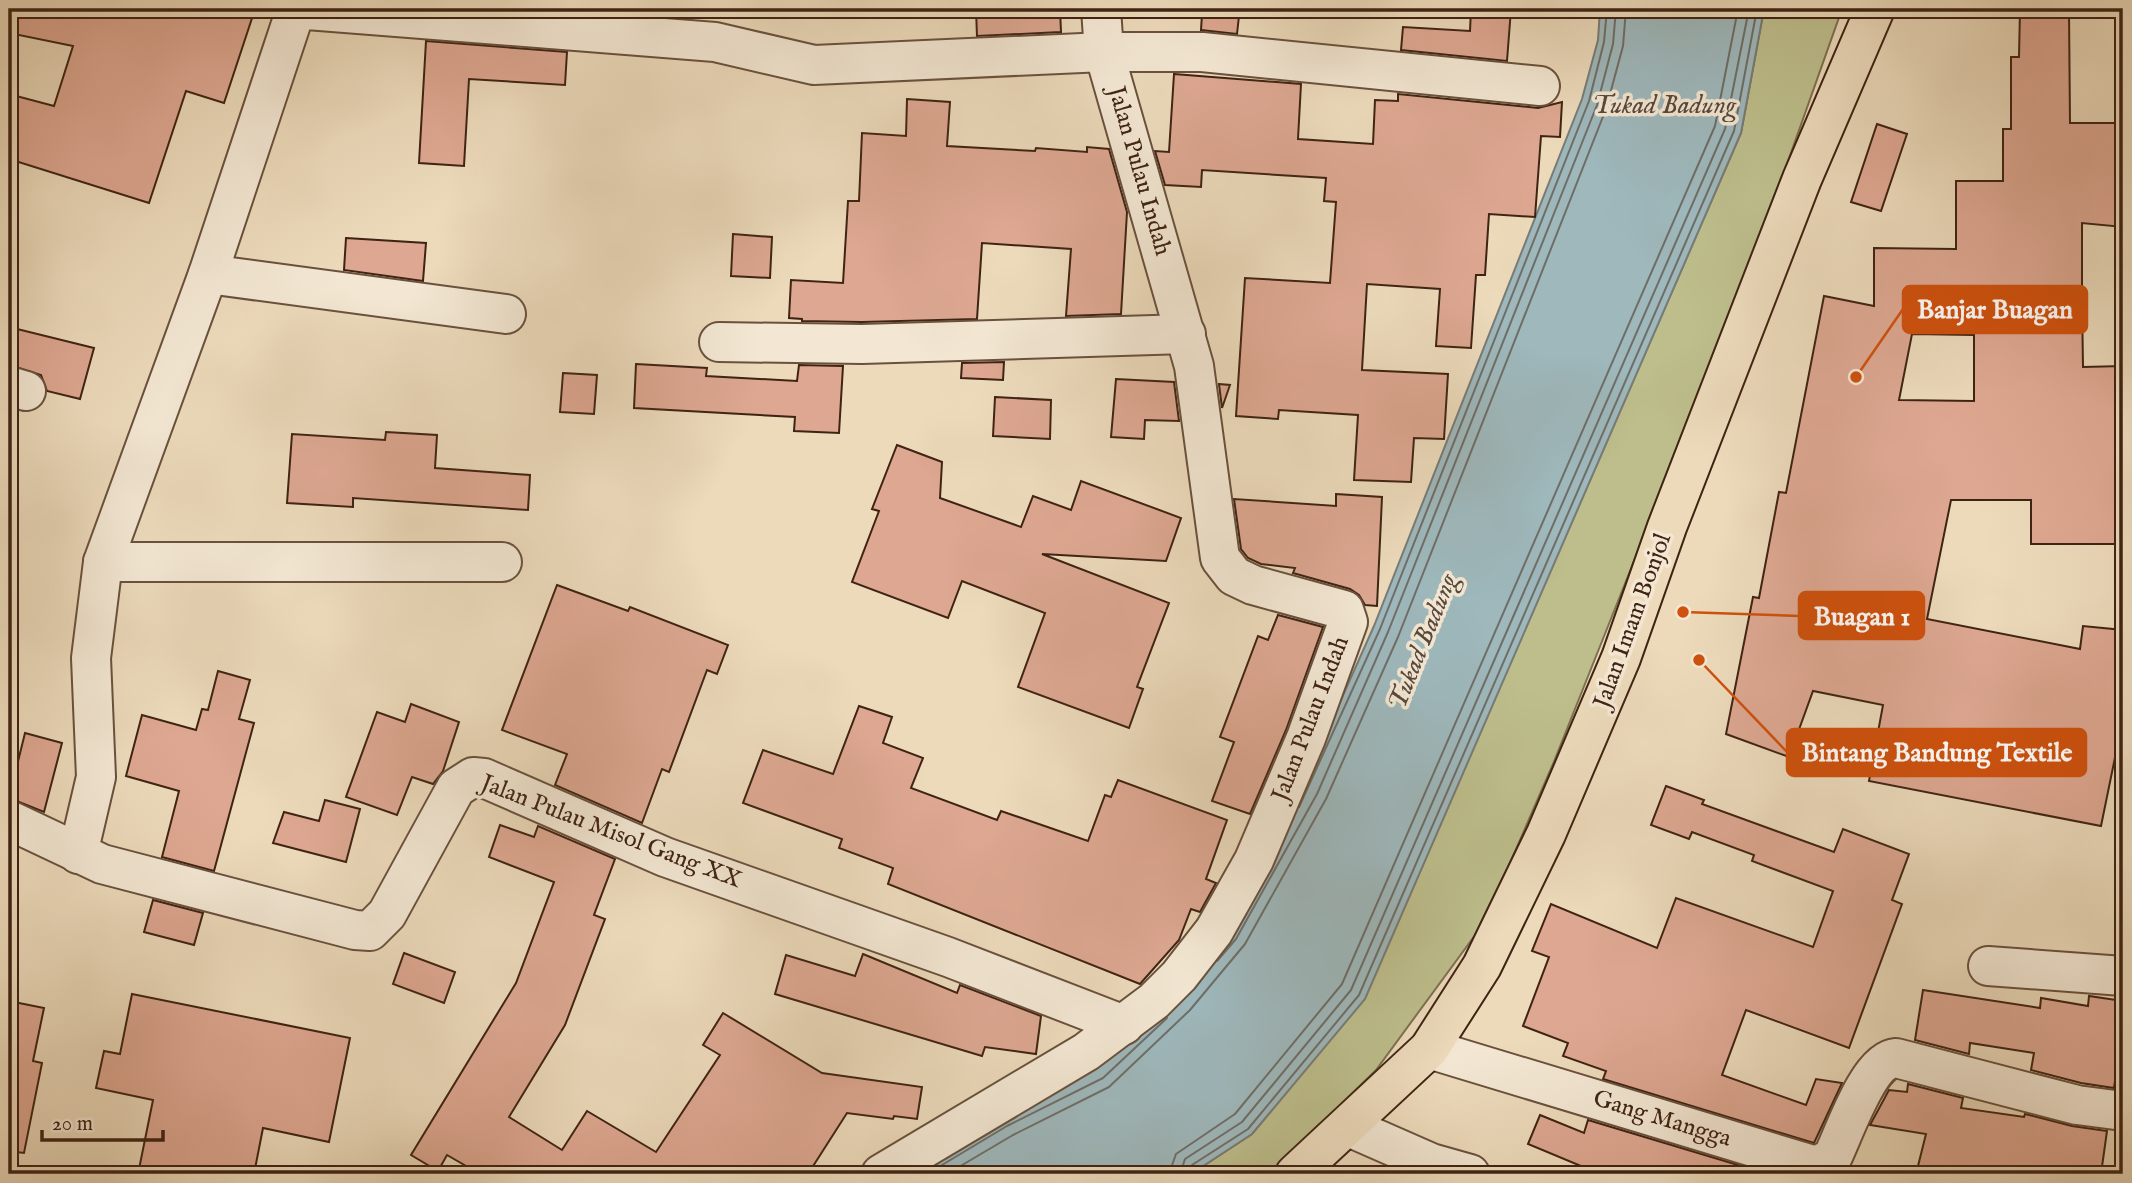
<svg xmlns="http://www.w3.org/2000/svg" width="2132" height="1183" font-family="'IM FELL English',serif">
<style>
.green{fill:#bdbe8c;stroke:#7e7050;stroke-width:2}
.water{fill:#9eb8bc;stroke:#787c78;stroke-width:2}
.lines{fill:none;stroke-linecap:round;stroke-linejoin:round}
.shore{stroke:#6e6e68;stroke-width:2}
.building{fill:#dda791;stroke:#3f2313;stroke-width:2;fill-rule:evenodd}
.street-casing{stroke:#6a513d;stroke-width:42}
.highway-casing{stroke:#3f2313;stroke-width:42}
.street{stroke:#f3e7d3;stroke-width:38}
.highway{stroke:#ecdabb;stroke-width:38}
.labels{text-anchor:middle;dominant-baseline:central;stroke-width:7;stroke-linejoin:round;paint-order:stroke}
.street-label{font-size:24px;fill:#3f2313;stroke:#f3e7d3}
.water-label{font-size:26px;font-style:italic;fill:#57483d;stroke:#f3e7d3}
.leader{fill:none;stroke:#cf510d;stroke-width:2.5}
.callout-dot{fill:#cf510d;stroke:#f3e7d3;stroke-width:2.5}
.callout{fill:#cf510d;stroke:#cf510d;stroke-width:2.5}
.callout-label{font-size:26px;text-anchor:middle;font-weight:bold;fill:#fff}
</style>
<rect width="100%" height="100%" fill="#ecdabb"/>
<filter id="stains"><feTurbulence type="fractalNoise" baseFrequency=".00286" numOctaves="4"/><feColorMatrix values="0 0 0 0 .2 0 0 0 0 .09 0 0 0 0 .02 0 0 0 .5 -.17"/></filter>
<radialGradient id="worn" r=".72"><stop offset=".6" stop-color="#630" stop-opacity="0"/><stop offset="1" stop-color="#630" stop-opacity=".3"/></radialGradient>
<path class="green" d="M1764 9H1842L1770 212 1644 536 1553 764 1484 923 1376 1070 1270 1174H1191L1252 1134 1365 998 1741 133Z"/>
<path class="water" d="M1600 9H1764L1741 133 1365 999 1252 1134 1191 1174H897L1094 1065 1302 787 1374 626 1582 99 1598 40Z"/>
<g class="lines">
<g class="shore">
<path d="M1299 807 1380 629 1589 101 1604 42 1607 9"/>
<path d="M1217 961 1236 939 1317 794 1388 632 1597 105 1613 44 1616 9"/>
<path d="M927 1174 1007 1126 1103 1078 1167 1018"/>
<path d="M947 1174 1013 1135 1109 1087 1190 1010 1245 944 1326 799 1398 637 1606 109 1623 46 1626 9"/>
<path d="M1169 1174 1176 1154 1235 1114 1342 984 1715 126 1738 9"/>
<path d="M1180 1174 1185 1159 1242 1122 1351 990 1725 129 1749 9"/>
<path d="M1189 1174 1192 1165 1248 1129 1359 995 1734 131 1757 9"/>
</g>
</g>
<g class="building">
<path d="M9 9H255L224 103 186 91 149 203 9 159V94L54 106 73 46 9 33Z"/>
<path d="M976 9H1060L1061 32 977 36Z"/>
<path d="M1471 9H1511L1507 61 1401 50 1403 27 1470 31Z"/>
<path d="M2020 10H2069L2070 123H2123V227L2082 223V302L2083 367 2123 366V544H2031V500H1951L1927 619 2080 649 2083 626 2123 630V738H2119L2101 826 1869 781 1883 705 1813 691 1789 757 1726 734 1753 597 1759 598 1779 492 1786 493 1824 296 1874 306V248L1956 249V181H2003V129H2011V57H2019ZM1912 334 1974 335V401L1899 400Z"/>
<path d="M1202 14 1239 16 1237 34 1201 30Z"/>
<path d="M426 41 567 52 565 85 469 79 464 166 419 163Z"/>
<path d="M1174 74 1301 84 1298 139 1373 144 1375 100 1398 101V94L1538 108 1562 102 1560 137 1541 136 1535 217 1489 214 1485 275H1476L1471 348 1436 346 1440 289 1367 284 1362 370 1448 374 1444 439 1414 438 1411 482 1354 480 1358 415 1279 410 1278 419 1236 416 1245 278 1330 283 1336 202 1324 201 1326 178 1202 170 1201 187 1165 185 1155 151 1169 152Z"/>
<path d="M907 99 950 102 947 146 1035 151 1036 148 1087 152V147L1109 149 1127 212 1121 314 1066 316 1071 249 982 243 977 319 862 322 802 321V319L789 318 791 280 843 283 848 201H859L862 133 906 136Z"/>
<path d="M1877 124 1907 134 1881 211 1851 202Z"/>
<path d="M733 234 772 237 770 278 731 276Z"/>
<path d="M346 238 426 243 423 281 344 270Z"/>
<path d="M9 327 94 348 80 399 47 391 41 375 9 365Z"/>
<path d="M1004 362 1003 380 961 378 962 363Z"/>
<path d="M636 364 707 368 706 376 797 381 799 365 843 366 839 433 794 431 795 417 634 408Z"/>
<path d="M563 373 597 375 594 414 560 412Z"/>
<path d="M1116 379 1174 382 1179 421 1145 420 1144 439 1111 437Z"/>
<path d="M1219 384 1230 385 1222 408Z"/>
<path d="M995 397 1051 400 1050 439 993 436Z"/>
<path d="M386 432 437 435 435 468 530 475 528 510 353 498V507L287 503 292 434 385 440Z"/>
<path d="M897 445 942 462 940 498 1021 527 1033 496 1071 510 1081 481 1181 518 1166 561 1042 554 1169 603 1137 687 1143 689 1129 728 1018 687 1045 613 962 581 948 618 852 582 879 511 872 509Z"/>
<path d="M1336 494 1382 497 1377 606 1365 605 1359 595 1350 589 1293 573 1295 568 1261 564 1248 558 1241 549 1234 499 1336 506Z"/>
<path d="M557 585 628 611 630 607 728 645 717 674 707 670 669 772 662 769 642 823 555 785 567 754 502 730Z"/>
<path d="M1278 615 1323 627 1286 730 1250 814 1212 801 1234 742 1220 737 1258 636 1268 640Z"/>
<path d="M218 671 250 680 239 719 254 723 214 871 162 857 179 791 126 776 142 715 196 730 202 709 208 710Z"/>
<path d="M411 704 459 722 443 771 433 784 412 777 397 815 346 797 377 712 405 722Z"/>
<path d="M859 706 892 717 883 743 923 758 911 788 997 820 1001 811 1088 841 1105 795 1111 797 1118 780 1227 820 1206 879 1216 883 1200 912 1191 909 1179 940 1140 984 888 884 893 868 839 848 842 839 743 803 763 750 833 774Z"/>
<path d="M25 733 62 743 44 812 9 798Z"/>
<path d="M1666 786 1704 800 1702 804 1834 852 1843 829 1909 854 1892 900 1902 904 1849 1048 1746 1010 1722 1075 1806 1105 1816 1079 1842 1083 1814 1143 1603 1079 1606 1071 1563 1056 1568 1043 1523 1026 1549 957 1532 951 1551 904 1657 948 1676 898 1813 947 1833 891 1752 861 1754 855 1692 832 1689 839 1651 825Z"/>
<path d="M325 800 360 809 346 862 273 843 284 812 319 821Z"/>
<path d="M500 825 534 837 538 826 615 859 594 915 605 919 565 1025 509 1117 562 1150 587 1111 656 1152 720 1055 703 1045 723 1013 822 1073 922 1087 917 1119 894 1116 893 1119 847 1113 808 1174H480L447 1155 438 1171 411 1155 516 983 554 882 489 857Z"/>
<path d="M153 900 203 913 194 945 144 932Z"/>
<path d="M404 953 455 972 444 1003 393 984Z"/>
<path d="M863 954 957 993 960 985 1041 1016 1036 1054 985 1047 982 1056 775 994 786 955 855 976Z"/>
<path d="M1923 990 2040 1008 2041 998 2088 1006 2089 996 2123 1001V1028L2114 1088 2081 1083 2031 1070 2034 1053 1970 1043 1969 1054 1915 1040Z"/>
<path d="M132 994 350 1038 329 1142 263 1128 254 1174H138L153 1100 96 1088 104 1051 120 1054Z"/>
<path d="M9 1001 44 1008 33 1061 42 1063 24 1153 9 1151Z"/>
<path d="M1908 1084 1963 1098 1961 1108 2024 1117 2025 1114 2072 1126 2107 1131 2101 1174H1916L1926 1134 1870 1125 1889 1090 1907 1092Z"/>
<path d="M1540 1115 1584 1133 1588 1120 1768 1174H1600L1528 1144Z"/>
</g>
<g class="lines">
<defs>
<g id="street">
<path d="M208 274 506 314"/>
<path d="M719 342 862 344 1186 334"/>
<path d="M9 386 26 391"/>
<path d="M103 562H502"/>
<path d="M9 820 102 864 355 930 370 931 387 914 456 788 473 777 484 778 665 857 948 957 1124 1025"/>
<path d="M78 854 96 777 91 658 103 562 208 274 294 15 307 10 715 42 814 65 1104 52H1202L1540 86"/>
<path d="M1988 966 2123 976"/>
<path d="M1429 1049 1816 1166 1832 1158C1844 1134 1868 1060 1896 1058L2077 1105 2123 1111"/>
<path d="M1349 1127 1431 1163 1470 1174"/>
<path d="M881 1174 1086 1052 1154 1001 1179 976 1214 931 1254 860 1306 738 1348 622 1344 610 1253 585 1234 576 1220 558 1194 366 1104 52 1101 9"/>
</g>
<path id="highway" d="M1295 1174 1429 1049 1482 966 1546 834 1621 658 1667 527 1802 179 1875 9"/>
</defs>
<use href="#street" class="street-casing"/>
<use href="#highway" class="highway-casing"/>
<use href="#street" class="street"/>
<use href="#highway" class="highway"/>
</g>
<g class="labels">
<g class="street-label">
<text transform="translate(1139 171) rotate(74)">Jalan Pulau Indah</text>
<text transform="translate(1633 621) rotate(-70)">Jalan Imam Bonjol</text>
<text transform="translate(1311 719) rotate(-69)">Jalan Pulau Indah</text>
<text transform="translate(611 832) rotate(21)">Jalan Pulau Misol Gang XX</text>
<text transform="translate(1662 1119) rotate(17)">Gang Mangga</text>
</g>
<g class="water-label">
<text x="1664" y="105">Tukad Badung</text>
<text transform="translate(1423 642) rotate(-68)">Tukad Badung</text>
</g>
</g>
<path class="leader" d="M1856 377L1903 309M1683 612L1799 616M1699 660L1787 752"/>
<g class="callout-dot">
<circle cx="1856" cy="377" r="7"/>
<circle cx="1683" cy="612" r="7"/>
<circle cx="1699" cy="660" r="7"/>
</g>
<g class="callout">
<rect x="1903" y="286" width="184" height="47" rx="7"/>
<rect x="1799" y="592" width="125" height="47" rx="7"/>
<rect x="1787" y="729" width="299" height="47" rx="7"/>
</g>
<g class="callout-label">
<text x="1995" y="318">Banjar Buagan</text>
<text x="1862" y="625">Buagan 1</text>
<text x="1937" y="761">Bintang Bandung Textile</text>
</g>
<rect width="2132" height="1183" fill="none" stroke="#ecdabb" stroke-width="35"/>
<rect x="10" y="10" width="2111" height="1162" fill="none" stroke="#3f2313" stroke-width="3.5"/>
<rect x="18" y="18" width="2097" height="1148" fill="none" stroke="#3f2313" stroke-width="2"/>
<path d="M42 1130v10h121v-10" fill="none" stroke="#3f2313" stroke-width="3.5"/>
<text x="52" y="1130" font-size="21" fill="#3f2313" stroke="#f3e7d3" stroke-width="5" paint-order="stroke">20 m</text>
<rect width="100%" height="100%" filter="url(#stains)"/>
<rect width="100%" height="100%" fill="url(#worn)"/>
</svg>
